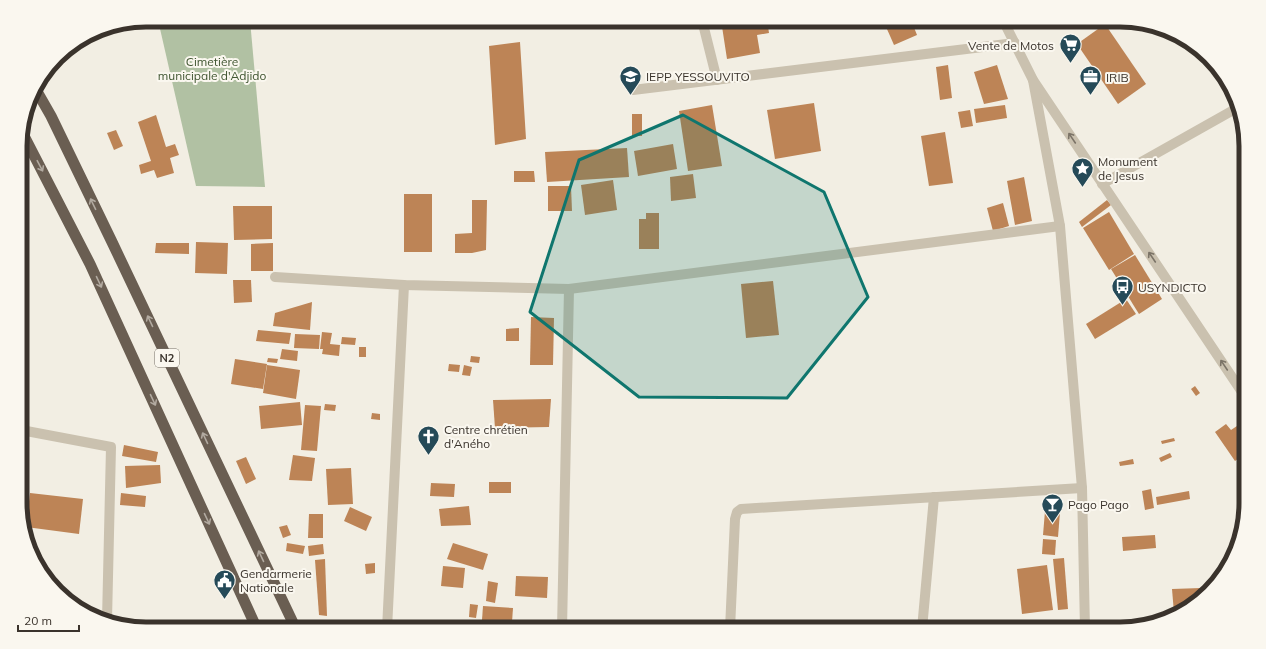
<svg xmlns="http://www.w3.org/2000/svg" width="1266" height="649" font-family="Mulish,sans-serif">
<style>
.green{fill:#b1c1a3}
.building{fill:#bd8456}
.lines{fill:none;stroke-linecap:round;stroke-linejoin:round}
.minor{stroke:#cac1af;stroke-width:10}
.tertiary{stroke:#cac1af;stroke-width:10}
.trunk{stroke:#6a5e52;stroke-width:11}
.oneway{stroke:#7b7367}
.oneway2{stroke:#b2aaa0}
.marked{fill:#0f766e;fill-opacity:0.2;stroke:#0f766e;stroke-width:3;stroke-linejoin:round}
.labels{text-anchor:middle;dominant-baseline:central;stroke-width:4;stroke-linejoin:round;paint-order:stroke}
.shield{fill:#faf7ef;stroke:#746e66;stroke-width:1}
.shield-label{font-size:11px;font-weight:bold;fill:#3a332c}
.poi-label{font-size:12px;fill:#3a332c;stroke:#faf7ef;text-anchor:start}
.park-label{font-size:12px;fill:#415632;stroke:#faf7ef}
.rim{fill:none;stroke:#3a332c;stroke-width:5}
</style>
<rect width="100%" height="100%" fill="#f2eee3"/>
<path class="green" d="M158 20H250L265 187 196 186Z"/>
<g class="building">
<path d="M721 20H767L769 33 757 35 760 53 727 59Z"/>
<path d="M883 20H911L917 35 894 45Z"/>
<path d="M1105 24 1146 84 1118 104 1077 44Z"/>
<path d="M520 42 526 139 495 145 489 46Z"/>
<path d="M948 65 952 98 940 100 936 67Z"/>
<path d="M997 65 1008 99 984 104 974 72Z"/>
<path d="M814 103 821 151 775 159 767 110Z"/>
<path d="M712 105 722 166 688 171 679 111Z"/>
<path d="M1005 105 1007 118 976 123 974 109Z"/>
<path d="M970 110 973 126 961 128 958 112Z"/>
<rect x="632" y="114" width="10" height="22"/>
<path d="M156 115 166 147 175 144 179 155 170 158 174 173 157 178 154 170 141 174 139 165 151 161 138 122Z"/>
<path d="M116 130 123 146 114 150 107 133Z"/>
<path d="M945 132 953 183 929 186 921 136Z"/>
<path d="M673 144 677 169 638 176 634 151Z"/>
<path d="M627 148 629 177 547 182 545 152Z"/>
<path d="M514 171H534L535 182H514Z"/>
<path d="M693 174 696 198 671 201 670 177Z"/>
<path d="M1024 177 1032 221 1015 225 1007 181Z"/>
<path d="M613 180 617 210 585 215 581 185Z"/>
<path d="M548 186H571L572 211H548Z"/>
<rect x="404" y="194" width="28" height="58"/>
<path d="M472 200H487L486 250 472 253H455V234L472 233Z"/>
<path d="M1107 200 1111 205 1082 227 1079 222Z"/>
<path d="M1003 203 1009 226 993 231 987 208Z"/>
<path d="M233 206H272V239L234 240Z"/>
<path d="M1109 212 1134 254 1109 270 1083 228Z"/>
<path d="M646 213H659V249H639V219H646Z"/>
<path d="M196 242 228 243 227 274 195 273Z"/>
<path d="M156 243H189V254L155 253Z"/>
<path d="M273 243V271H251V244Z"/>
<path d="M1135 255 1162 299 1139 314 1111 269Z"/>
<path d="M233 280H251L252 302 234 303Z"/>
<path d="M773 281 779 335 746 338 741 284Z"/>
<path d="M1126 299 1136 314 1095 339 1086 324Z"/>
<path d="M312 302 310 330 273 326 275 313Z"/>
<path d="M531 317 554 318 553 365H530Z"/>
<path d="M519 328V341H506V329Z"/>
<path d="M258 330 291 333 289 344 256 341Z"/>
<path d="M322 332 332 333 330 344 340 345 339 356 322 354 323 349H320Z"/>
<path d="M295 334 320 335 319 349 294 348Z"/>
<path d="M342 337 356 338 355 345 341 344Z"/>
<rect x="359" y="347" width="7" height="10"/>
<path d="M282 349 298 351 297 361 280 359Z"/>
<path d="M471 356 480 357 479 363 470 362Z"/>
<path d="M268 358 278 359 277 363 267 362Z"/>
<path d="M235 359 267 364 263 389 231 384Z"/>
<path d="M449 364 460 365 459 372 448 371Z"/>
<path d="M267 365 300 370 296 399 263 393Z"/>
<path d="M464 365 472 367 470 376 462 375Z"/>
<path d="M1195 386 1200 393 1196 396 1191 389Z"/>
<path d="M551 399 549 427 495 428 493 400Z"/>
<path d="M300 402 302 425 261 429 259 406Z"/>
<path d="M325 404 336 405 335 411 324 410Z"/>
<path d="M305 405 321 406 317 451 301 450Z"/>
<path d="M372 413 380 414V420L371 419Z"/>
<path d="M1226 424 1231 430 1237 426 1246 439V453L1235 461 1215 432Z"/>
<path d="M1174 438 1175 441 1162 444 1161 441Z"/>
<path d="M124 445 158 452 156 462 122 456Z"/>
<path d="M1170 453 1172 457 1161 462 1159 458Z"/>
<path d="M21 455H25L22 474H21Z"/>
<path d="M293 455 315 458 312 481 289 480Z"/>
<path d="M246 457 256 479 246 484 236 461Z"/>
<path d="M1133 459 1134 464 1120 466 1119 462Z"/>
<path d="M160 465 161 483 126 488 125 466Z"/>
<path d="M351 468 353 504 328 505 326 469Z"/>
<rect x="489" y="482" width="22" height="11"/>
<path d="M431 483 455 484 454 497 430 496Z"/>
<path d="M1151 489 1154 508 1145 510 1142 491Z"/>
<path d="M1189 491 1190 499 1157 505 1156 497Z"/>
<path d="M30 493 83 499 79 534 26 527Z"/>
<path d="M121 493 146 496 145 507 120 505Z"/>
<path d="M469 506 471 525 441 526 439 509Z"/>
<path d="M350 507 372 517 366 531 344 521Z"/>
<path d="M1045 511 1060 512 1058 537 1043 535Z"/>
<path d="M309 514H323V538H308Z"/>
<path d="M287 525 291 535 283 538 279 527Z"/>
<path d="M1155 535 1156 548 1123 551 1122 537Z"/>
<path d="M1043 539 1056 540 1055 555 1042 554Z"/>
<path d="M287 543 305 546 303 554 286 551Z"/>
<path d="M453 543 488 554 483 570 447 559Z"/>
<path d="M323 544 324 554 309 556 308 546Z"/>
<path d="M1064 558 1068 609 1058 610 1053 559Z"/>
<path d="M325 559 327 616 319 615 315 560Z"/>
<path d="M375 563V573L366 574 365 564Z"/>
<path d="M1047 565 1053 610 1022 614 1017 569Z"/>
<path d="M443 566 465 568 463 588 441 586Z"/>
<path d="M516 576 548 577 547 598 515 596Z"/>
<path d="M488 581 498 583 495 603 486 601Z"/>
<path d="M1201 588 1202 594 1190 608 1174 613 1172 589Z"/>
<path d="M470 604 478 605 476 618 469 617Z"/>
<path d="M483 606 513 608 512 622 482 620Z"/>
</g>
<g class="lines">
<g class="minor">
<path d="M702 20 717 80"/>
<path d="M633 90 1015 43"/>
<path d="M1102 184 1237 108"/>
<path d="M275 277 404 285 569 289 1060 226"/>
<path d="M21 430 111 447 107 620"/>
<path d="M387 629 404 285"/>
<path d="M562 629 569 289"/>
<path d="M730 629 735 519 737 512 741 509 1082 488"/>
<path d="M922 629 934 497"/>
</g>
<g class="tertiary">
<path d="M1003 20 1033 80 1246 398"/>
<path d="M1033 80 1060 226 1082 488 1085 629"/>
</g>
<g class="trunk">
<path d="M35 88 51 116 112 242 296 629"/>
<path d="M22 132 90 264 257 629"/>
</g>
</g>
<defs><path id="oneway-shaft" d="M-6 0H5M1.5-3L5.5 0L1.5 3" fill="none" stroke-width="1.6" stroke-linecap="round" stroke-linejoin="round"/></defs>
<g class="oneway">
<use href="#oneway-shaft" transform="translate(1072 138) rotate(-124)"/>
<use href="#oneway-shaft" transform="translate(1152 257) rotate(-124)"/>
<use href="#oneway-shaft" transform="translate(1224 365) rotate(-124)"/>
</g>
<g class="oneway2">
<use href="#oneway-shaft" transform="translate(40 166) rotate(62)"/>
<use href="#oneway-shaft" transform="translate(93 204) rotate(-116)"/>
<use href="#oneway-shaft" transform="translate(99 282) rotate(65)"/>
<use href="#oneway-shaft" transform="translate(150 321) rotate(-115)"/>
<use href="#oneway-shaft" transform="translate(153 400) rotate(65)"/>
<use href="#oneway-shaft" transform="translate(205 438) rotate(-115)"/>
<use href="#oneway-shaft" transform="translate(207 519) rotate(65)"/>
<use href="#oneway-shaft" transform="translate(261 556) rotate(-115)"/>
</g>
<path class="marked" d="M683 115 824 192 868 297 787 398 639 397 530 312 579 160Z"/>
<defs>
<symbol id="supermarket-pin" viewBox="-11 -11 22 30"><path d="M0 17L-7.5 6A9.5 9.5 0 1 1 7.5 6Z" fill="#254a58" stroke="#faf7ef"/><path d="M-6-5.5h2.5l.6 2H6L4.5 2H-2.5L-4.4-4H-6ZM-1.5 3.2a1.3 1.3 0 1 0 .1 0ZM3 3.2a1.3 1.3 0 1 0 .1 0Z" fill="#fff"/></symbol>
<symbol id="school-pin" viewBox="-11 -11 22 30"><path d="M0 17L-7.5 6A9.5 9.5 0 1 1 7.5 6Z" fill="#254a58" stroke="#faf7ef"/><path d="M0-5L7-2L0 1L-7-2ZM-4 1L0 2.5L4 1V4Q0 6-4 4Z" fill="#fff"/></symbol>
<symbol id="office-pin" viewBox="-11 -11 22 30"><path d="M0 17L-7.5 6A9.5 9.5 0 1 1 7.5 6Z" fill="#254a58" stroke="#faf7ef"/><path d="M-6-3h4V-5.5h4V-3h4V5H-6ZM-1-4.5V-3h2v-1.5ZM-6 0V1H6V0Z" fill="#fff"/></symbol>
<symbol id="sight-pin" viewBox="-11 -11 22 30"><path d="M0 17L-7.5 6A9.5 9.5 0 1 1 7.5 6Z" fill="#254a58" stroke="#faf7ef"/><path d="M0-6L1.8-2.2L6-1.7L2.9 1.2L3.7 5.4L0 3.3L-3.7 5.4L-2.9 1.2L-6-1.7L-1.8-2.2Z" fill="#fff"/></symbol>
<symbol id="bus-pin" viewBox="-11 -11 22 30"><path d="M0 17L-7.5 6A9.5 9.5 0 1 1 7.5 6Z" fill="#254a58" stroke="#faf7ef"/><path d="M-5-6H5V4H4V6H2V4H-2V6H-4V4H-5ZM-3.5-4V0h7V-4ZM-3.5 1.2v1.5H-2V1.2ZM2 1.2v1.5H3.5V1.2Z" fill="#fff"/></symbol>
<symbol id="church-pin" viewBox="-11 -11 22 30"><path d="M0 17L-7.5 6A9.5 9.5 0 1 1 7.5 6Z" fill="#254a58" stroke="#faf7ef"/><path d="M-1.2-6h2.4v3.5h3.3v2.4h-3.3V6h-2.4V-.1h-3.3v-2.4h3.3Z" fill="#fff"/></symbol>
<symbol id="bar-pin" viewBox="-11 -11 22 30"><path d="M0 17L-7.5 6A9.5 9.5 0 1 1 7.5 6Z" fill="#254a58" stroke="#faf7ef"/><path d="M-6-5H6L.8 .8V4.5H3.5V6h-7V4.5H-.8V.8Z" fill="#fff"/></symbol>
<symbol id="civic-pin" viewBox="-11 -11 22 30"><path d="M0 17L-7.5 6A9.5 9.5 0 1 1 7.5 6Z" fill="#254a58" stroke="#faf7ef"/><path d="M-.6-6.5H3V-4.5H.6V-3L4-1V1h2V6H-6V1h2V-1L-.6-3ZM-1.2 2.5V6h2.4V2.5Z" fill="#fff"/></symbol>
</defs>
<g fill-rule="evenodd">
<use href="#supermarket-pin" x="1058" y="32" width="25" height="34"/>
<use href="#school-pin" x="618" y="64" width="25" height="34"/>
<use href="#office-pin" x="1078" y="64" width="25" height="34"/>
<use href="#sight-pin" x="1070" y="156" width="25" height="34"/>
<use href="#bus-pin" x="1110" y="274" width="25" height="34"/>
<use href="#church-pin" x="416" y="424" width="25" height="34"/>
<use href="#bar-pin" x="1040" y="492" width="25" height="34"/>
<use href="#civic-pin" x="212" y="568" width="25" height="34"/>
</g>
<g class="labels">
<rect class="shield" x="155" y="349" width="24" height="18" rx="3"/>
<g class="shield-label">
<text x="167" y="358">N2</text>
</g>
<g class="poi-label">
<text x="1054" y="45" text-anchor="end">Vente de Motos</text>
<text x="646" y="76">IEPP YESSOUVITO</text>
<text x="1106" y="77">IRIB</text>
<text x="1098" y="161">Monument<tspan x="1098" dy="14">de Jesus</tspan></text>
<text x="1138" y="287">USYNDICTO</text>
<text x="444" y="429">Centre chrétien<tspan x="444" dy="14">d'Aného</tspan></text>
<text x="1068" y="504">Pago Pago</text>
<text x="240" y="573">Gendarmerie<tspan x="240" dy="14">Nationale</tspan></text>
</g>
<g class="park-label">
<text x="212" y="61">Cimetière<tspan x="212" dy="14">municipale d'Adjido</tspan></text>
</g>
</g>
<path d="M0 0H1266V649H0ZM146 27H1120A119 119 0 0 1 1239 146V503A119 119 0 0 1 1120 622H146A119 119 0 0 1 27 503V146A119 119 0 0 1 146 27Z" fill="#faf7ef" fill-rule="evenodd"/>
<path class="rim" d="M146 27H1120A119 119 0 0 1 1239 146V503A119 119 0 0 1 1120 622H146A119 119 0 0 1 27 503V146A119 119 0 0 1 146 27Z"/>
<path d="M18 625v6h61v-6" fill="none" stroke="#3a332c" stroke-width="2"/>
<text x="24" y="625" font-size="12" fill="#3a332c" stroke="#faf7ef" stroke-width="3" paint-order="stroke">20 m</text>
</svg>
